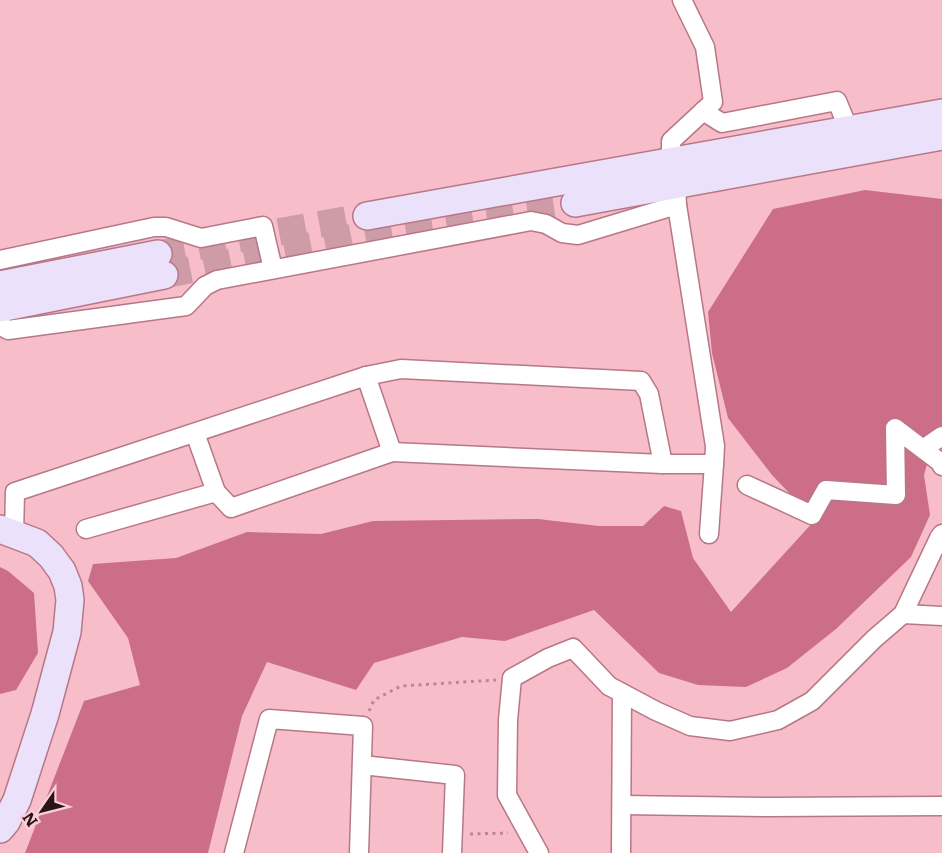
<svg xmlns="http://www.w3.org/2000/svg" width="942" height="853" font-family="Literata,serif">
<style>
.forest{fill:#cc6e87}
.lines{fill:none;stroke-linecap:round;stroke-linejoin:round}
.secondary-tunnel{stroke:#ce9ca7;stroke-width:27;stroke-dasharray:27 14;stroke-linecap:butt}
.street-casing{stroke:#b87787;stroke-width:21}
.secondary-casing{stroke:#b87787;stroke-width:30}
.path{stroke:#b78993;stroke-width:3;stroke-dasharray:3 4.5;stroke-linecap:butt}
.street{stroke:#fff;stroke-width:18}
.secondary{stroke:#ece1fa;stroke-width:27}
</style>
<rect width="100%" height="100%" fill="#f7beca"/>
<g class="forest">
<path d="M865 190 942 199V439L933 443 924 475 930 515 911 557 836 629 787 668 746 687 698 685 659 673 594 610 505 641 462 637 374 663 356 690 267 662 242 716 208 853H25L84 701 140 685 128 638 88 581 93 564 176 558 247 532 321 534 373 521 538 519 599 526H643L664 506 681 511 693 558 731 612 815 520 772 475 728 418 712 353 708 312 773 209Z"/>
<path d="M0 567 8 571 34 593 38 653 16 690 0 694Z"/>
</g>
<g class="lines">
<g class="secondary-tunnel">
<path d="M158 254 355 218"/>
<path d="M164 275 374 233 575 203"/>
</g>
<defs>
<g id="street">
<path d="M703 111 722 123 837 101 849 130"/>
<path d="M677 205 715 446 714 464"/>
<path d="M0 260 154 227H166L201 238 263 226 273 269"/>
<path d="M0 322 1 326 8 330 171 308 186 306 205 286 217 280 531 221 546 224 562 233 578 235 677 205 676 184 671 162V141L713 102 705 47 682 0"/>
<path d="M923 449 942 436"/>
<path d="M392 452 663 464H714L709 534"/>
<path d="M747 485 812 515 826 490 896 495 895 428 940 462 942 466"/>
<path d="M216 492 231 508 392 452 366 376"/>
<path d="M86 529 216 492 195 433"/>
<path d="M14 535 15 492 366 376 401 369 641 381 649 394 663 464"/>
<path d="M903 614 942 616"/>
<path d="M362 765 455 775 452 853"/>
<path d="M622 805 767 807 942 806"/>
<path d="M234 853 269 719 363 726 359 853"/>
<path d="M539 853 507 795 508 720 512 678 548 658 573 648 609 686 656 711 690 726 730 731 778 720 812 701 874 639 903 614 939 538 942 534"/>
<path d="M621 853 622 693"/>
</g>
<g id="secondary">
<path d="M575 203 942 136"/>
<path d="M367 216 942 113"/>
<path d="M0 285 158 254"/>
<path d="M0 308 164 275"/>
<path d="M0 529 37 543 51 556 62 571 68 586 70 600 67 632 45 714 17 800 6 822 0 829"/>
</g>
</defs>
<use href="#street" class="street-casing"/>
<use href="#secondary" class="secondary-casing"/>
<g class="path">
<path d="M369 711 374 700 401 686 496 680"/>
<path d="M470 834 508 833"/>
</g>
<use href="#street" class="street"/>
<use href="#secondary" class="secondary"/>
</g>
<g transform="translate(42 811) rotate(235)" stroke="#fbcfd9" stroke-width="4.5" paint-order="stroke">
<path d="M0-4.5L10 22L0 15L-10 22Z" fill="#2b1319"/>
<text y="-9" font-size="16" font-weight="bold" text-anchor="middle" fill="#2b1319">N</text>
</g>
</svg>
